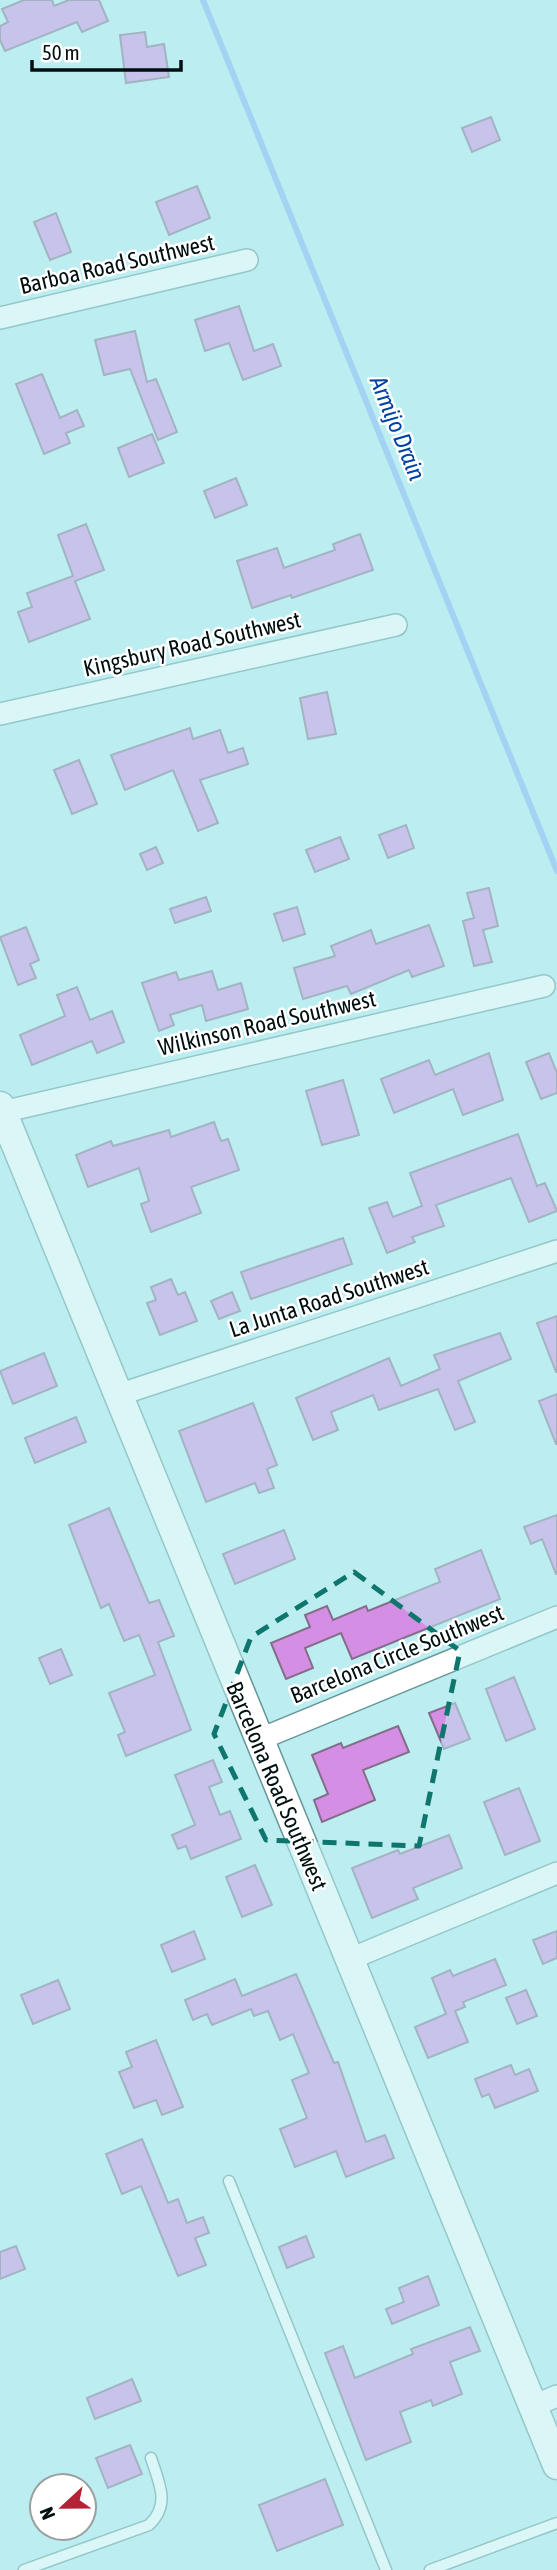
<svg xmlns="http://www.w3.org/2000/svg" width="557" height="2570" font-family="'Asap Condensed',sans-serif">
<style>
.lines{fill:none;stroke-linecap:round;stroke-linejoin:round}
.stream{stroke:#85aff5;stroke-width:6}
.building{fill:#d48fe4;stroke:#846d89;stroke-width:2}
.service-casing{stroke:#669698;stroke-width:13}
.minor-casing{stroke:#669698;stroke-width:24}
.tertiary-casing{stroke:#669698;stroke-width:31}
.service{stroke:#fff;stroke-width:10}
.minor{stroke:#fff;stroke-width:21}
.tertiary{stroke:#fff;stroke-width:28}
.marked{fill:none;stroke:#0f766e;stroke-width:5;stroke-dasharray:14 9;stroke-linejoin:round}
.labels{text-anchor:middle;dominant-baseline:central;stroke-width:5;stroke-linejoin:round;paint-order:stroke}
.street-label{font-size:23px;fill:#000f10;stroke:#fff}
.water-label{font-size:24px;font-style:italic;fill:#0042a4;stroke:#fff}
</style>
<rect width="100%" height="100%" fill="#bceef1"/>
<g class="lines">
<path class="stream" d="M203 0 557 871"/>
</g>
<g class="building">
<path d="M24 0H52L54 6 69 0H99L108 21 82 32 77 22 5 51 0 40V26L8 22 2 9Z"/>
<path d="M145 32 147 47 164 44 169 77 126 83 120 35Z"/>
<path d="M491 117 500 140 472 152 462 128Z"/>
<path d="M197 186 210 218 169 235 156 202Z"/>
<path d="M56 213 71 252 50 260 34 222Z"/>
<path d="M239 306 254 351 273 344 281 366 243 380 229 343 205 351 195 320Z"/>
<path d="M135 331 147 382 156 379 177 432 158 440 130 369 104 375 95 340Z"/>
<path d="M42 374 60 418 77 410 84 426 66 433 70 443 44 454 16 384Z"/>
<path d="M152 434 164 463 129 477 118 448Z"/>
<path d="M236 478 247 505 215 518 204 491Z"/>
<path d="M86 524 104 570 75 581 90 619 29 642 18 612 32 607 27 593 73 576 58 535Z"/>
<path d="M360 534 373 570 292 598 291 595 252 608 237 561 277 548 284 568 335 550 333 544Z"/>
<path d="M327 692 336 734 308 739 300 698Z"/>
<path d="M190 728 193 739 220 730 228 753 243 748 248 764 200 780 218 823 198 831 173 770 125 790 111 755Z"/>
<path d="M79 760 97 804 72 814 54 770Z"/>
<path d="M406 825 414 848 388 858 379 835Z"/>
<path d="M340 837 349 859 315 872 306 850Z"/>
<path d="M156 847 163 863 147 870 140 854Z"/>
<path d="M489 888 498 926 483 930 492 962 474 966 463 921 474 918 467 893Z"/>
<path d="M206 897 211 911 175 923 170 909Z"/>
<path d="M297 907 305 934 283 941 274 914Z"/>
<path d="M429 925 444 966 412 977 409 970 351 994 347 986 303 999 294 968 335 956 331 946 371 930 376 944Z"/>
<path d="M26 927 39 960 30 964 36 978 18 985 0 937Z"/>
<path d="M212 971 218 990 241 983 248 1009 206 1021 202 1005 170 1015 174 1025 159 1031 142 983 176 972 179 980Z"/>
<path d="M77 987 90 1020 112 1011 124 1042 97 1053 92 1041 32 1065 20 1035 65 1016 57 995Z"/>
<path d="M489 1053 503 1100 463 1115 453 1089 394 1113 381 1079 429 1060 435 1075Z"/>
<path d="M549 1053 557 1073V1093L541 1099 526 1062Z"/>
<path d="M343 1080 359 1135 322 1145 306 1091Z"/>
<path d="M214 1122 221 1141 228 1139 239 1170 191 1187 201 1213 151 1232 141 1204 149 1201 139 1168 88 1187 76 1155 111 1141 113 1146 169 1130 171 1137Z"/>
<path d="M518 1134 537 1186 545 1183 557 1211 529 1222 511 1178 436 1205 444 1226 412 1237 415 1242 387 1253 369 1208 387 1202 393 1217 422 1206 410 1173Z"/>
<path d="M343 1238 352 1264 251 1299 241 1272Z"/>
<path d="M171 1279 178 1295 185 1292 197 1321 160 1335 147 1303 156 1300 151 1287Z"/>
<path d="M232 1292 240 1311 219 1319 211 1301Z"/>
<path d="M557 1316V1372H556L537 1323Z"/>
<path d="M500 1333 511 1359 458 1381 475 1422 455 1430 438 1389 379 1410 373 1395 331 1412 338 1430 313 1440 296 1398 389 1358 401 1386 440 1369 434 1355Z"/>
<path d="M44 1353 57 1386 13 1404 0 1371Z"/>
<path d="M557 1394V1444H556L539 1401Z"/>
<path d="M253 1403 277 1465 267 1469 274 1488 259 1493 255 1483 206 1502 179 1431Z"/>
<path d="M76 1417 86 1442 35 1463 25 1438Z"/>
<path d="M109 1508 149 1603 159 1600 174 1636 158 1642 191 1730 126 1756 118 1735 125 1732 109 1693 155 1675 139 1635 124 1641 109 1604 101 1608 69 1525Z"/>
<path d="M557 1515V1574H556L542 1539 531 1544 524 1527Z"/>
<path d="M284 1530 295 1559 235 1584 223 1554Z"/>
<path d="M481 1550 500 1599 352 1659 341 1633 305 1648 313 1668 286 1679 271 1643 310 1627 305 1615 327 1606 333 1620 366 1606 368 1611 440 1582 435 1569Z"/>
<path d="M61 1649 72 1675 50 1684 39 1658Z"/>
<path d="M514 1677 535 1729 506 1741 486 1689Z"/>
<path d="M455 1703 470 1739 444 1749 429 1713Z"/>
<path d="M398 1726 409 1752 363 1770 375 1800 322 1822 314 1800 328 1794 312 1755 341 1743 343 1748Z"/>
<path d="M213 1760 222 1782 209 1787 220 1815 230 1811 241 1839 191 1859 186 1846 178 1849 172 1835 195 1825 175 1775Z"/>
<path d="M519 1788 540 1841 505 1855 484 1802Z"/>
<path d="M449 1835 462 1868 413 1888 418 1899 372 1918 352 1868 398 1850 400 1854Z"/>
<path d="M255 1865 272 1905 242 1917 226 1877Z"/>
<path d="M194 1931 205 1959 172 1972 161 1945Z"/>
<path d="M557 1931V1958L543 1964 533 1940Z"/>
<path d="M495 1959 506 1985 463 2002 465 2007 455 2011 468 2042 428 2058 415 2027 446 2014 432 1978 450 1970 453 1976Z"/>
<path d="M296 1974 334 2063 338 2062 366 2142 385 2135 394 2158 346 2177 336 2151 295 2167 280 2129 307 2118 292 2080 309 2073 293 2034 280 2040 268 2011 254 2016 251 2009 212 2025 207 2014 193 2020 185 2000 235 1979 242 1996Z"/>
<path d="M58 1980 70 2009 33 2024 21 1995Z"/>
<path d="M526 1990 537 2016 517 2024 506 1998Z"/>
<path d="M156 2040 183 2107 162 2115 156 2100 134 2108 119 2072 132 2067 126 2052Z"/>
<path d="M511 2065 515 2075 529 2069 538 2091 495 2108 489 2094 482 2097 475 2079Z"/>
<path d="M142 2139 168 2203 178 2199 187 2223 203 2217 209 2233 195 2238 206 2265 178 2276 141 2186 122 2194 106 2154Z"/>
<path d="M306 2236 314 2257 287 2268 279 2247Z"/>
<path d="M16 2246 25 2269 0 2279V2252Z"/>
<path d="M428 2276 439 2305 392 2324 386 2309 404 2302 399 2288Z"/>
<path d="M470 2327 480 2351 450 2362 462 2394 433 2406 431 2400 400 2412 411 2442 366 2460 325 2353 343 2346 355 2378 413 2354 411 2349Z"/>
<path d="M132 2379 141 2401 95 2419 87 2398Z"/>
<path d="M130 2445 142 2474 108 2488 96 2458Z"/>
<path d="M325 2479 343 2525 277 2551 259 2505Z"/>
</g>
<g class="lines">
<defs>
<g id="service">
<path d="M229 2181 386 2570"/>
<path d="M24 2570 149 2525C171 2504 159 2483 151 2458"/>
<path d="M430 2570 557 2523"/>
</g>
<g id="minor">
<path d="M0 318 247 260"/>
<path d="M0 714 396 625"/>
<path d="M2 1112 544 986"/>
<path d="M118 1395 557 1251"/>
<path d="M258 1740 557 1617"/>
<path d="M350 1959 557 1873"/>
<path d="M533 2406 557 2396"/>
</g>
<path id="tertiary" d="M0 1106 557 2465"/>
</defs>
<use href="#service" class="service-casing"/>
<use href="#minor" class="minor-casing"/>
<use href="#tertiary" class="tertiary-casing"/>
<use href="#service" class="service"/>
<use href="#minor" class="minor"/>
<use href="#tertiary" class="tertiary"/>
</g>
<path d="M0 0H557V2570H0ZM354 1572 460 1651 419 1846 266 1840 214 1734 251 1637Z" fill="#bceef1" fill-opacity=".55" fill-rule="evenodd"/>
<path class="marked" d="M354 1572 460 1651 419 1846 266 1840 214 1734 251 1637Z"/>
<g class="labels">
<g class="street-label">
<text transform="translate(117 264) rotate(-13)">Barboa Road Southwest</text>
<text transform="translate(192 644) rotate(-13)">Kingsbury Road Southwest</text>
<text transform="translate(267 1023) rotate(-13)">Wilkinson Road Southwest</text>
<text transform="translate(329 1298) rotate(-18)">La Junta Road Southwest</text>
<text transform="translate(397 1654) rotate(-22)">Barcelona Circle Southwest</text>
<text transform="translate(277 1786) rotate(67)">Barcelona Road Southwest</text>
</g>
<g class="water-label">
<text transform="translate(398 428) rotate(68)">Armijo Drain</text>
</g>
</g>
<g transform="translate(63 2507) rotate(248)"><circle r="33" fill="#ffffff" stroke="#999f9f" stroke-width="2"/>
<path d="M0-5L12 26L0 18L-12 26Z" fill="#b42236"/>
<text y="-10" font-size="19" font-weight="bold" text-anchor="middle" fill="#000f10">N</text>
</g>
<path d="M32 60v10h149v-10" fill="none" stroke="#000f10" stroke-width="3.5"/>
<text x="42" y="60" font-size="21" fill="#000f10" stroke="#ffffff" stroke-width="5" paint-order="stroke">50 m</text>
</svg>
